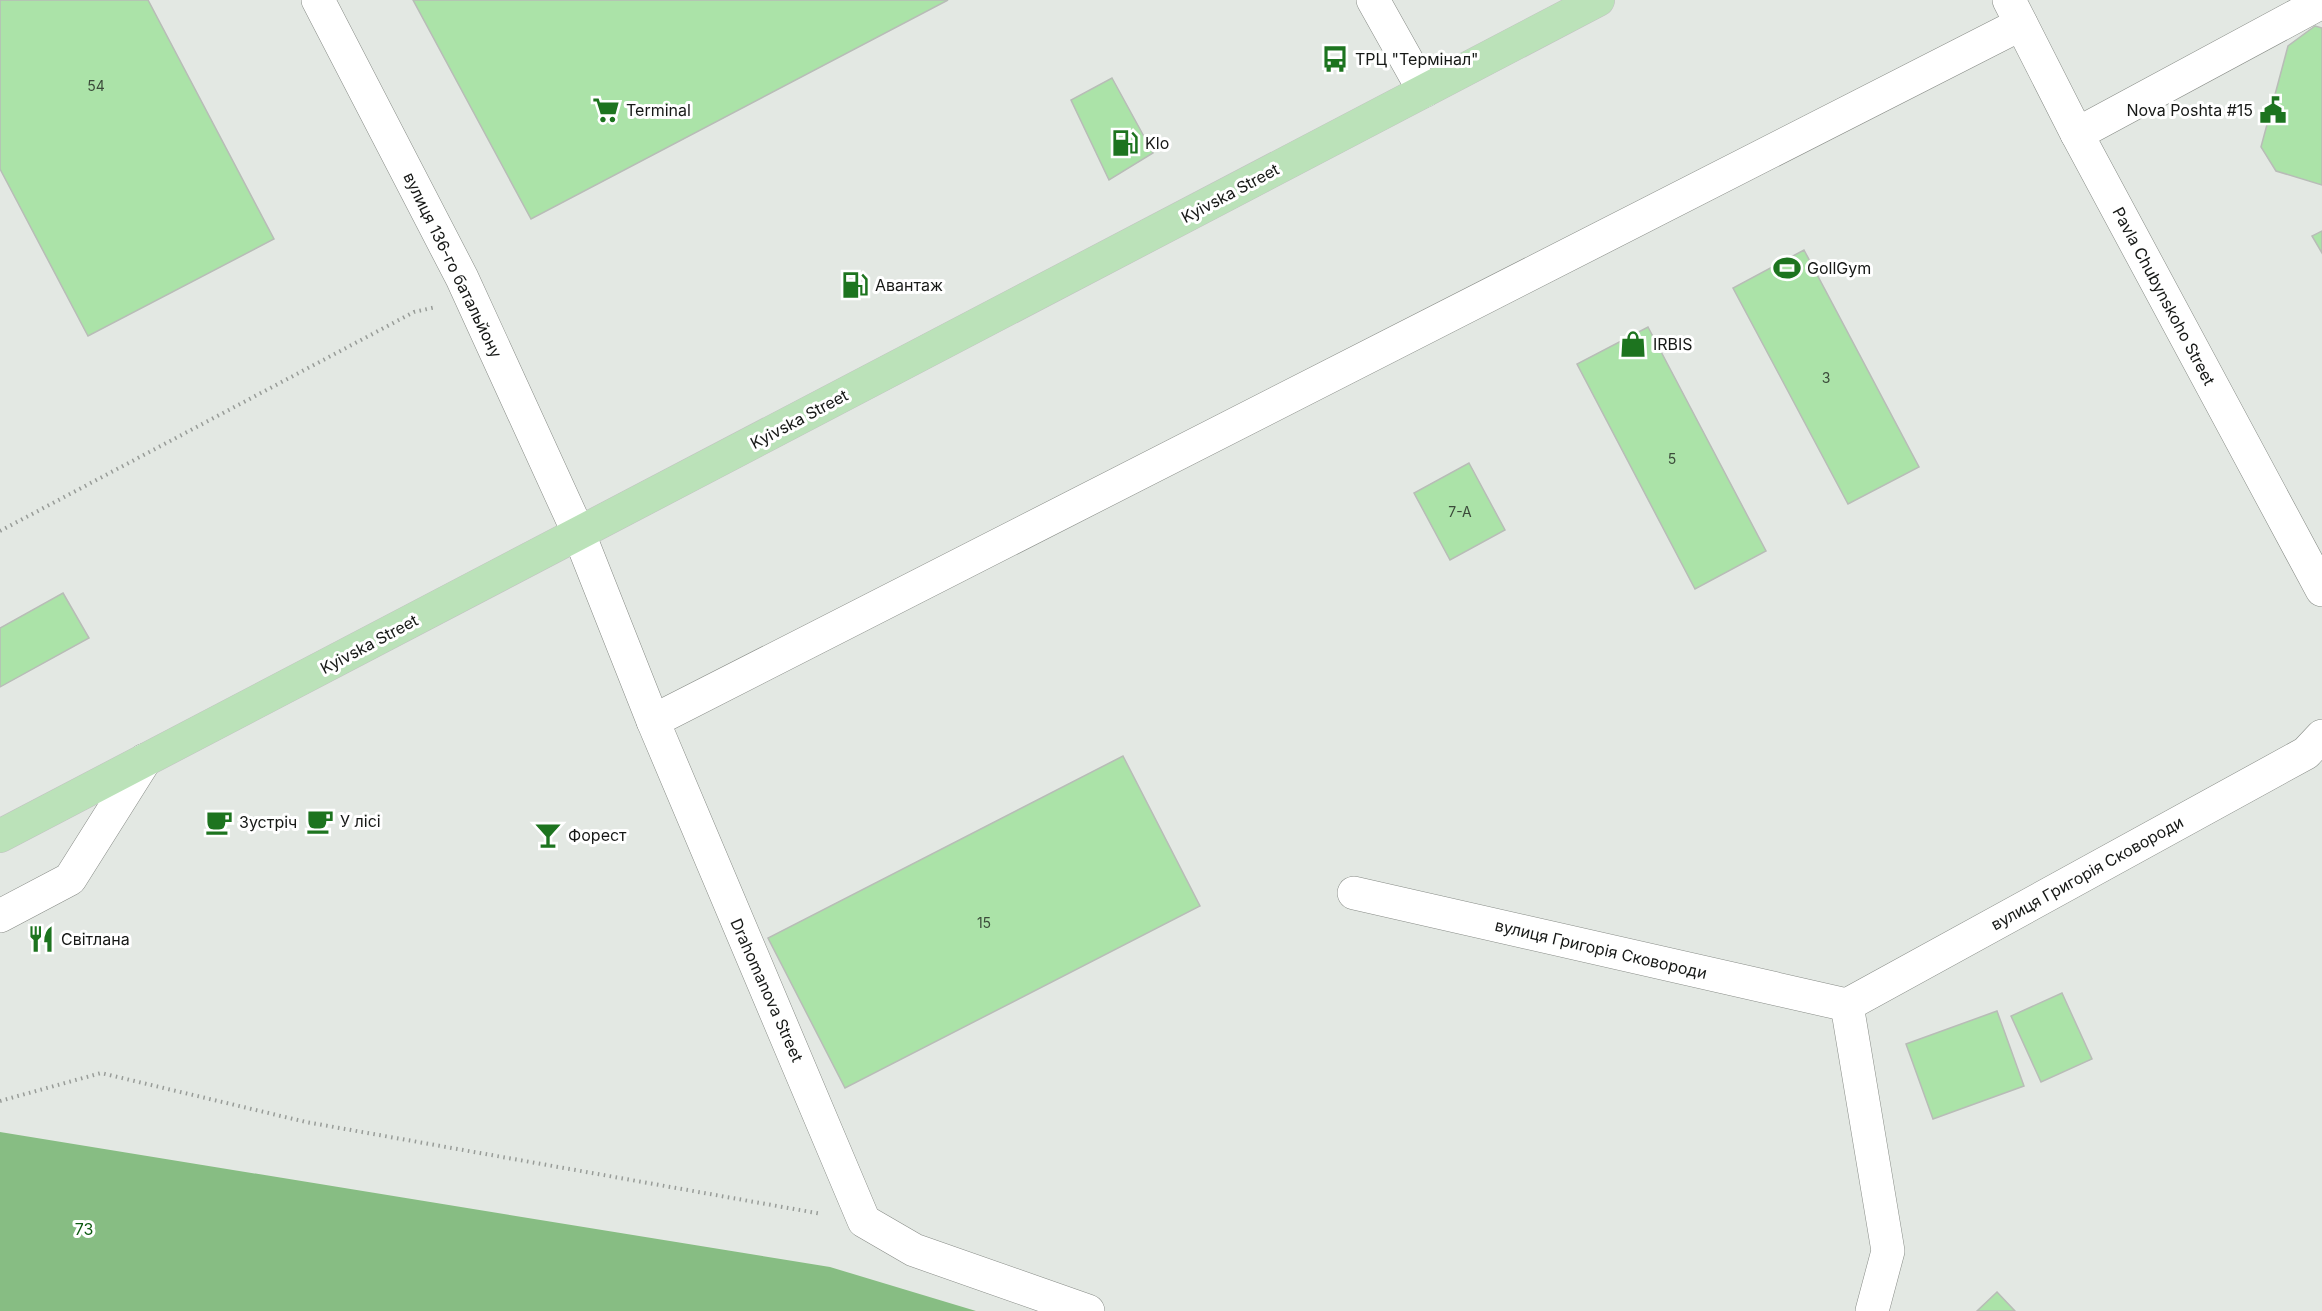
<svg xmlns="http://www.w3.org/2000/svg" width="2322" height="1311" font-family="Inter,sans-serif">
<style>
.forest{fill:#87bd83}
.building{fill:#abe3a8;stroke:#b8bcb7;stroke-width:1.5}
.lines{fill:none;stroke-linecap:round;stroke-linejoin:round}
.minor-casing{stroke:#878b86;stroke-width:34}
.major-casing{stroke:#c2c3c2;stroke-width:34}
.path{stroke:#989c98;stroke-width:4;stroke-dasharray:1.5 4.5;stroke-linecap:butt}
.minor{stroke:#fff;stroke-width:33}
.major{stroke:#bbe2b9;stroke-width:33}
.labels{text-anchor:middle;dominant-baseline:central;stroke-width:6;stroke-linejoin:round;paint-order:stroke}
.number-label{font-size:14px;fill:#3b4b3a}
.poi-label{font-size:16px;fill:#161816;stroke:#fff;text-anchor:start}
.street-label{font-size:16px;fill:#161816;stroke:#fff}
.park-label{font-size:16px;fill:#0d5b10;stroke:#fff}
</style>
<rect width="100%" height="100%" fill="#e3e8e3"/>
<path class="forest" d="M0 1132 830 1267 976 1311H0Z"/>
<g class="building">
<path d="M0 0H148L274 239 88 336 0 169Z"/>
<path d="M413 0H948L531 219Z"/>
<path d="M2315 26 2322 28V185L2276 171 2261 147 2288 46Z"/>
<path d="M1112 78 1153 153 1109 180 1071 100Z"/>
<path d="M2322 231V253L2312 236Z"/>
<path d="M1804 250 1919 467 1848 504 1733 288Z"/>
<path d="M1648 327 1766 551 1695 589 1577 364Z"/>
<path d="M1469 463 1505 530 1450 560 1414 493Z"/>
<path d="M63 593 89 638 0 687V628Z"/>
<path d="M1123 756 1200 906 845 1088 768 938Z"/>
<path d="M2062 993 2092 1059 2041 1082 2011 1016Z"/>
<path d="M1997 1011 2024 1086 1933 1119 1906 1044Z"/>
<path d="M1997 1292 2015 1311H1977Z"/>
</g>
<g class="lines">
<defs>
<g id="minor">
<path d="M318 0 462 278 579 534 653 721 864 1221 914 1250 1088 1311"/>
<path d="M1373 0 1424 91"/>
<path d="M2009 0 2077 134 2322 590"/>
<path d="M2077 134 2322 2"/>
<path d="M653 721 2021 24"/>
<path d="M1354 893 1847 1005 2306 753 2322 736"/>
<path d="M0 916 70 879 145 760"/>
<path d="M1847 1005 1888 1251 1872 1311"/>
</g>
<path id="major" d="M0 836 1598 0"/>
</defs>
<use href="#minor" class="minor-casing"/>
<use href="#major" class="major-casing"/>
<g class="path">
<path d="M0 531 414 312 436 307"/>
<path d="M0 1101 101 1073 306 1122 822 1214"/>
</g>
<use href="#minor" class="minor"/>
<use href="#major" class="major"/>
</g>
<defs>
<symbol id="bus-bare" viewBox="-9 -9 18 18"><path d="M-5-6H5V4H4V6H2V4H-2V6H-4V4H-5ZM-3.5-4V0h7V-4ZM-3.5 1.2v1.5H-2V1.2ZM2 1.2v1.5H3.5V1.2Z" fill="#1d741f" stroke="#fff" stroke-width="2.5" paint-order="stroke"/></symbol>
<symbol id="supermarket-bare" viewBox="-9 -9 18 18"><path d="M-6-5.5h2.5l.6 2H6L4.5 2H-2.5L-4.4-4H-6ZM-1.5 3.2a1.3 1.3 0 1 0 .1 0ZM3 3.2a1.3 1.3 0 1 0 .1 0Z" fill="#1d741f" stroke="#fff" stroke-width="2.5" paint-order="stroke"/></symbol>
<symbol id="civic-bare" viewBox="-9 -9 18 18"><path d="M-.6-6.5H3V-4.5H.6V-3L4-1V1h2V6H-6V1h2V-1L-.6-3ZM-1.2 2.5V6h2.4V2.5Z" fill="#1d741f" stroke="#fff" stroke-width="2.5" paint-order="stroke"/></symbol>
<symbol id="fuel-bare" viewBox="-9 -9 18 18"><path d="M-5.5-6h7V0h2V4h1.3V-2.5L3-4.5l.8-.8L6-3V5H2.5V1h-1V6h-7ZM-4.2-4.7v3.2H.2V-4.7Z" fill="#1d741f" stroke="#fff" stroke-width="2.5" paint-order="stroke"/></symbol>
<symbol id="stadium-bare" viewBox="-9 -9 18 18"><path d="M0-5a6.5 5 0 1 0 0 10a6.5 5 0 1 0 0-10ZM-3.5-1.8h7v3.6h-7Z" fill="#1d741f" stroke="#fff" stroke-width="2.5" paint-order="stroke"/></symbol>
<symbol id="shop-bare" viewBox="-9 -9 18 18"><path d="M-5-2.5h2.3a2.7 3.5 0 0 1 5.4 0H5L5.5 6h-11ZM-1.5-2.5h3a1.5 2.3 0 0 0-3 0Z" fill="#1d741f" stroke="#fff" stroke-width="2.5" paint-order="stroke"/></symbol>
<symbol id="cafe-bare" viewBox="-9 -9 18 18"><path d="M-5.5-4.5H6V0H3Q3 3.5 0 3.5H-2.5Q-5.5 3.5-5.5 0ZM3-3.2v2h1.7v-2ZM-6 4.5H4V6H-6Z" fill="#1d741f" stroke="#fff" stroke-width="2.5" paint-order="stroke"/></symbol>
<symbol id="bar-bare" viewBox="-9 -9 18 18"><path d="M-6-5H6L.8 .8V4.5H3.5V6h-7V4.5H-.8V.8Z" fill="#1d741f" stroke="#fff" stroke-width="2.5" paint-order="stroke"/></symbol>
<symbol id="restaurant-bare" viewBox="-9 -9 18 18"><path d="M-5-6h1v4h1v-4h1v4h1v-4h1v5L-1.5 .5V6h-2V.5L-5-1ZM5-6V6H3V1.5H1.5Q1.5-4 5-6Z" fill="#1d741f" stroke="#fff" stroke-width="2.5" paint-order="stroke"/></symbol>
</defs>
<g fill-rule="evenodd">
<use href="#bus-bare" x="1316" y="40" width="38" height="38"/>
<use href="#supermarket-bare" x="587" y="91" width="38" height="38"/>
<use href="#civic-bare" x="2254" y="91" width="38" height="38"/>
<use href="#fuel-bare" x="1106" y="124" width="38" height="38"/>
<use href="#stadium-bare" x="1768" y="249" width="38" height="38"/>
<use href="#fuel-bare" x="836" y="266" width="38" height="38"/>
<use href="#shop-bare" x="1614" y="325" width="38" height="38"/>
<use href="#cafe-bare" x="301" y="802" width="38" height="38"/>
<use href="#cafe-bare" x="200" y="803" width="38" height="38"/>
<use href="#bar-bare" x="529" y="816" width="38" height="38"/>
<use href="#restaurant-bare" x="22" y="920" width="38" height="38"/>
</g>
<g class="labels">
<g class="number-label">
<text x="96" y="85">54</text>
<text x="1826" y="377">3</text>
<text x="1672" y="458">5</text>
<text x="1460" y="511">7-А</text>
<text x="984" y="922">15</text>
</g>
<g class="poi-label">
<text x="1355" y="59">ТРЦ "Термінал"</text>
<text x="626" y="110">Terminal</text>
<text x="2253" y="110" text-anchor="end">Nova Poshta #15</text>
<text x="1145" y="143">Klo</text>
<text x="1807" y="268">GollGym</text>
<text x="875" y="285">Авантаж</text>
<text x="1653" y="344">IRBIS</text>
<text x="340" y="821">У лісі</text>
<text x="239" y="822">Зустріч</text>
<text x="568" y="835">Форест</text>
<text x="61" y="939">Світлана</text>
</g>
<g class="street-label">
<text transform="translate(1230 193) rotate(-28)">Kyivska Street</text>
<text transform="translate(453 265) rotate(64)">вулиця 136-го батальйону</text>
<text transform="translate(2164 296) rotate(62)">Pavla Chubynskoho Street</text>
<text transform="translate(799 419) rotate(-28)">Kyivska Street</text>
<text transform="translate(369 644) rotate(-28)">Kyivska Street</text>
<text transform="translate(2087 873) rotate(-29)">вулиця Григорія Сковороди</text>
<text transform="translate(1601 949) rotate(13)">вулиця Григорія Сковороди</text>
<text transform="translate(767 990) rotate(66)">Drahomanova Street</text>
</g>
<g class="park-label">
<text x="84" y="1229">73</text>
</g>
</g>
</svg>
